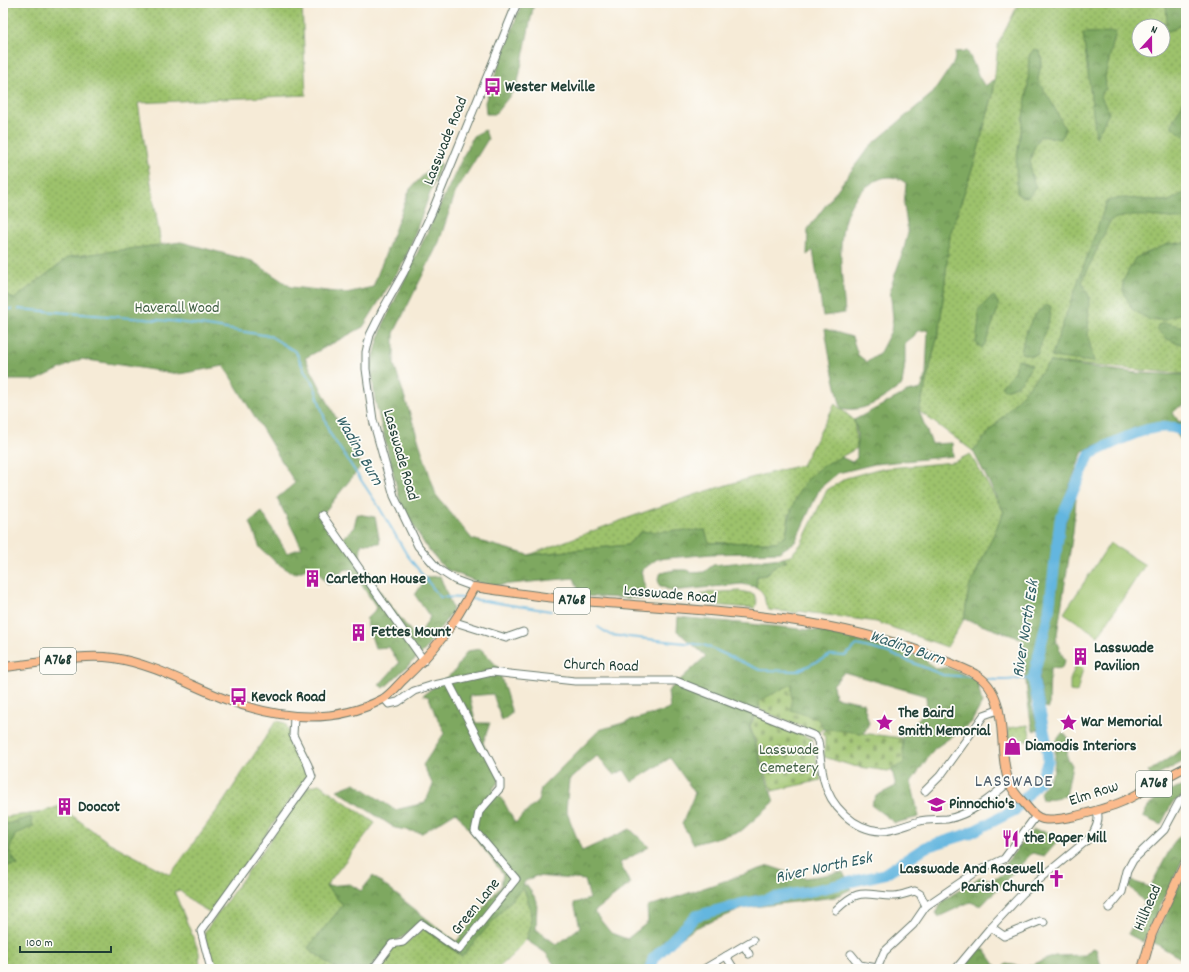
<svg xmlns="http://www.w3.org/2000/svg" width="1189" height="972" font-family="Dekko,sans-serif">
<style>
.grass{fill:url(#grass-dots);stroke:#5e8050;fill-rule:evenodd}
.forest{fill:url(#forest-crowns);stroke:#4e724a;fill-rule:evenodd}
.cemetery{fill:url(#cemetery-stones);stroke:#5e8050}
.park{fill:url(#park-crowns);stroke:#5e8050}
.pitch{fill:#9dc26c;stroke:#5e8050}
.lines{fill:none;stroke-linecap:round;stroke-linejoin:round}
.stream{stroke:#63b6df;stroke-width:2}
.river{stroke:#63b6df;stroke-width:11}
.minor-casing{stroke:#6a7a6d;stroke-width:9}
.major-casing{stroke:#6a7a6d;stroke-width:10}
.minor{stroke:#fff;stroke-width:7}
.major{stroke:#fbbb8d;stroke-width:8}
.labels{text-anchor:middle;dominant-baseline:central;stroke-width:3.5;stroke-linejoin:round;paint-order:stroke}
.shield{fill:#fdfcf7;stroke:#62766e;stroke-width:1}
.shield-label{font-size:15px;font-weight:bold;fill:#1f3d34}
.poi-label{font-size:16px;font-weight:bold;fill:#1f3d34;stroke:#fdfcf7;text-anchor:start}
.street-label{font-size:16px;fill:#1f3d34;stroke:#fdfcf7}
.park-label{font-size:16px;fill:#3e5e42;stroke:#fdfcf7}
.water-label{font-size:17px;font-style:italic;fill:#336167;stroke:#fdfcf7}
.quarter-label{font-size:18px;letter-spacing:1px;fill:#51626f;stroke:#fdfcf7}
</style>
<defs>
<pattern id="grass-dots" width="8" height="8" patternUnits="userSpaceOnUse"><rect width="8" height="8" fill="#9dc26c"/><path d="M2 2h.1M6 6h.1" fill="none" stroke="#7f9f5a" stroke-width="1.8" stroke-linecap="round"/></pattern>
<pattern id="forest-crowns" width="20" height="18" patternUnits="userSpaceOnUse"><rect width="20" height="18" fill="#7ea860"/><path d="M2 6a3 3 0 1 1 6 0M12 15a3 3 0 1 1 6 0" fill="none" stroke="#678a50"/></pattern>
<pattern id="cemetery-stones" width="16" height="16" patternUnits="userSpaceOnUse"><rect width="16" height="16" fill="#9dc26c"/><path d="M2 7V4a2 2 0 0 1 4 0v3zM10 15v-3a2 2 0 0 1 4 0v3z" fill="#7f9f5a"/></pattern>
<pattern id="park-crowns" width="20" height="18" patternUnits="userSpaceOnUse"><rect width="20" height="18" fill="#9dc26c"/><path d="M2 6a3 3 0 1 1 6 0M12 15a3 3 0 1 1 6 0" fill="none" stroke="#7f9f5a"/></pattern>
</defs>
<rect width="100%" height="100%" fill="#fdfcf7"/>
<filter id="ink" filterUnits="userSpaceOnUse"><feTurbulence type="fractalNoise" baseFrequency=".025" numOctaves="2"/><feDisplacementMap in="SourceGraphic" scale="8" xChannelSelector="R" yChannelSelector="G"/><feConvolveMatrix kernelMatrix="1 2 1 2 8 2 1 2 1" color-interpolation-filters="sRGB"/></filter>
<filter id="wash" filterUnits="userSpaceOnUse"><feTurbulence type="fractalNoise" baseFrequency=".012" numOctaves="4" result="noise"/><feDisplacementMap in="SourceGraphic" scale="16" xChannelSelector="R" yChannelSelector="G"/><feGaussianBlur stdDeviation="0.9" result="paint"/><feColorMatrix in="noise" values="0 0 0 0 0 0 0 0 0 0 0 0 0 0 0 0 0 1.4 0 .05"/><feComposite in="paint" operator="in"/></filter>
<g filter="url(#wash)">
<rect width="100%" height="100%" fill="#f6ebd7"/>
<g class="grass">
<path d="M3 3H302L306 95 138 103 161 245 69 257 14 300 3 292Z"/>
<path d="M1019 3H1186V374L1050 362 973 451 919 411 940 326 950 235 976 157 993 94 998 44ZM1139 26H1163V50H1139Z"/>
<path d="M835 404 854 420 857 448 816 471 789 515 786 535 776 542 709 543 641 532 627 545 529 555C619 521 709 486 802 465Z"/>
<path d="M970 454 1004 512 969 588 964 619 947 647 877 622 798 611V613L769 610C762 601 768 594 756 587L757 576 766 575 773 567 786 561 783 558 790 556 801 544 827 490 846 478 878 469 954 462Z"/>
<path d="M740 591 754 594 757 602 755 608 711 605 709 600 703 596 701 593Z"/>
<path d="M276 721 285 723 308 774 211 913 194 903 178 889V891H174L199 952 200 969H3V817L38 813 67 804 69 807 66 811 108 842 170 875 224 801Z"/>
<path d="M1028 725 1031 741H1009L1008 728Z"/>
<path d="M319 784 375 823 326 886 343 905 308 948 336 969H218L212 962 204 933 308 787Z"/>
<path d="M523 886C541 931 530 939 497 969H375L394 946 405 944 423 929 462 956Z"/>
</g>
<g class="forest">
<path d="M522 3H534L517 87 495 114H486L485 102Z"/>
<path d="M1166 3H1186V22L1172 30 1163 32V26H1142V24L1167 23Z"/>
<path d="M1116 32 1105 76 1106 88 1100 95 1109 113 1096 137 1083 33Z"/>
<path d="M1034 49 1039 51 1042 58 1038 80 1053 105 1065 129 1061 139 1040 136C1030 155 1026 166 1036 187L1028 197 1021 196 1017 194 1016 162 1028 86 1029 56Z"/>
<path d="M967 51C975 64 975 73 985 86L995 79 993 94 976 157 950 235 940 326 919 411 932 444 952 443 953 456 875 464 838 473 820 488 795 542 779 552 712 554 657 559 641 571 646 591 662 600 581 596 574 578 488 586 445 569 425 545 401 504 375 400 371 366 383 325 473 136 485 130 488 139 456 191 439 242 394 333V364L436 495 472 539 529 555 627 545 641 532 705 530 709 543 776 542 786 535C790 511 796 488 816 471 823 465 833 461 841 457L852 462 857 458V432L854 420 907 392 921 389 926 374 928 330 917 331 914 336 905 343V363L902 385C884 398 864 414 841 408L831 365 825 329 852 337 858 355 867 362 879 354 891 331 893 318 890 289 904 249 908 232 904 205 906 183C895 175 884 175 872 183 829 209 842 270 845 313L823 316 813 250 807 255 808 229 869 147 933 93 954 62 956 52Z"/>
<path d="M1186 97V134L1184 136 1172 127V123Z"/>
<path d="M437 161 441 164 405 260 363 327 305 358 361 466 322 515 341 541 354 527 357 514 375 517 380 543 361 544 360 562 389 604 417 639 430 617 415 595 427 577 440 576 453 610 426 649 384 688 379 685 399 663 389 647 375 648 366 619 377 608 351 569 344 570 328 585 314 566 294 574 277 563 260 548 250 522 262 512 287 553 302 548 277 498 295 483 224 366 179 374 81 359 37 380H3V292L14 299 69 257 181 242 252 261 291 287 346 293 373 287 410 189Z"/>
<path d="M1186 192V220C1168 218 1125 211 1110 221L1082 282 1089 296 1088 335 1094 362 1051 357 1107 201 1122 198 1169 201Z"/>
<path d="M1186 243V311L1164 320H1150L1133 310 1124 293 1123 281 1135 258 1168 244Z"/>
<path d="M994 296 999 306 986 342 982 348 976 343 979 320 978 311 988 300Z"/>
<path d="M1046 305 1051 307 1048 324 1037 355 1032 356 1021 353C1024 336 1030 315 1046 305Z"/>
<path d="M1165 323 1186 327V346L1167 339 1157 329 1158 325Z"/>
<path d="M1018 359 1032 365C1024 379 1020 387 1004 390L1001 387 1014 371Z"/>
<path d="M1050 362 1138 373 1186 375V405L1179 407 1173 413 1179 422 1186 420V446L1177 435 1179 423C1146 423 1114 438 1083 451L1057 518 1046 606 1031 669V704L1039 729 1033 731C1026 700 1026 670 1022 639L964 619 969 588 1004 512 973 451Z"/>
<path d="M1074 495 1076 499 1073 532 1056 641 1065 661 1061 669 1050 668 1049 708 1044 707 1039 679 1065 523Z"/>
<path d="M783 558 787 561 773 567 766 575 757 576 756 587 742 584 671 591 659 585 658 578 661 573 674 570H687L691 573 704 572 713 565Z"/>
<path d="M678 617 851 634 923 658 936 669 947 667 977 680 982 703 971 723 934 749 911 782 919 817 895 823 871 805 876 796 896 786 892 770 903 761V736L927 709 926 696 844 672 833 685 835 697 863 703 869 723 863 735 816 728 761 702 749 726 774 802 741 831 694 844 682 824 695 793 670 758 632 782 624 770 614 775 597 756 569 780 566 810 582 851 630 829 649 847 620 863 630 884 594 912 611 933 627 939 648 922 647 907 769 866 805 878 843 872 851 889 835 897 745 908 695 928 646 964 645 969H557L546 953 526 940C535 919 531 908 523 887L462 956 417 924 402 938 391 943 370 969H336L308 948 343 905 326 886 350 884 361 891 373 876 456 942 501 886 503 874 456 812 422 833 395 828 337 790 355 783 395 810 425 803 433 785 423 765 445 732 435 714 429 697 423 695 454 672 467 651 481 649 498 667 512 713 502 721 493 694 469 696 476 723H490L483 743 500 780 493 789 504 802 515 823 538 801 541 788 599 730 670 709 668 691 706 656 677 631ZM536 876 585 880 590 899 574 903 580 927 557 945 536 929 537 901 527 885 523 886 525 881Z"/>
<path d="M1062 733 1068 737 1067 757 1072 765 1066 796 1042 800 1040 793 1054 771 1056 741Z"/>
<path d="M1186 747V760L1153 778 1148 772Z"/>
<path d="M1186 778V794L1172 803 1161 825 1143 817C1149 799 1165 793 1181 787Z"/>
<path d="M31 817 33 826 15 835 9 851 18 865 3 867V825Z"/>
<path d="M1186 829V853L1143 942 1128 934 1145 903 1129 886 1132 881 1150 887 1174 842Z"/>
<path d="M1033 830 1047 832 1057 842 1045 856 1032 853 981 906 970 902 938 917 935 913 944 900 980 877 990 880 1004 874V865Z"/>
<path d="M1186 870V963L1182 959 1153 942Z"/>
<path d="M1092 948 1096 949 1102 969H1001L1006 964 1026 967 1055 956 1085 955Z"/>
<path d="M980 949 985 950 998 969H963L976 951Z"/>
</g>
<g class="cemetery">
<path d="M792 684 791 710 818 719 823 728 818 733 760 710 759 701Z"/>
<path d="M756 715 812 739 821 780 772 791 750 726Z"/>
<path d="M828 729 902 738 904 763 888 771 853 766 824 757 825 737 823 732Z"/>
</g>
<path class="park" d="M1076 665 1083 668 1077 692 1070 691V680Z"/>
<path class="pitch" d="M1110 543 1145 565 1098 636 1064 613Z"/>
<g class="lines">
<g class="stream">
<path d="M3 309H12"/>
<path d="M19 309 170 321 207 326 270 336 296 352 305 372 313 382 329 432 379 507 407 555 440 597 464 598"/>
<path d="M471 599 551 611"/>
<path d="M598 627 610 635 704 645 760 670 797 671 831 655 845 656 857 645 886 652 943 675 973 677"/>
<path d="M987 679C1002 682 1017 678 1033 679"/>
</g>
<path class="river" d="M650 969 653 959 696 916 740 904 816 890 884 874 926 847 968 834 1015 810 1040 780 1048 761 1046 740 1033 679 1049 611 1060 520 1090 454C1113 444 1166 412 1186 435"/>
</g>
</g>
<g filter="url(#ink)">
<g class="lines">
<defs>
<g id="minor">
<path d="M322 515 424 661"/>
<path d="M474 587 455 580 438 569 418 546 394 496 373 420 366 369V352L370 335 382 311 404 272 432 212 517 3"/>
<path d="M455 622 506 638 523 632"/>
<path d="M384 698 389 704 398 702 414 691 430 686 492 672 575 681H676L815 736 818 741C820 754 821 767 824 780 830 806 854 830 881 831 894 831 908 824 920 821 929 819 938 820 947 819 970 815 992 797 1009 782"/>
<path d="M925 791 941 775 984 715 998 710"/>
<path d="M1109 908 1122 892 1127 871 1133 860 1164 830 1179 802 1186 796"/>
<path d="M836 910C860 886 865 896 894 896 901 896 909 892 915 891L920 894 926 906"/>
<path d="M991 927 1004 936 1040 921 1044 922"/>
<path d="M744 946 749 954"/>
<path d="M851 954 860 965 877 968"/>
<path d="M726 956 734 969"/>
<path d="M211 969 201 931 312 777 308 765 293 735 294 717"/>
<path d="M373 969 392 944 403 942 422 924 459 950 516 879 475 831 479 812 500 788V781L449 683"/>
<path d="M704 969 753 940"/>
<path d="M877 969 884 952 913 925 926 906 976 872 1004 859 1036 816"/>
<path d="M956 969 991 927 1023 893 1091 837C1096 828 1100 821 1097 810"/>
</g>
<g id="major">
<path d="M3 667C40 664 78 653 114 658 153 664 189 685 225 699 277 719 332 726 383 699 390 695 397 686 403 680 435 650 453 627 474 587 514 593 554 599 595 602 705 611 820 614 925 653 941 660 960 666 975 674 1012 695 996 749 1009 782 1012 790 1018 797 1024 803 1029 809 1034 817 1043 819 1054 821 1064 818 1076 816 1092 812 1108 808 1124 801 1145 791 1165 777 1186 767"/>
<path d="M1142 969 1152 934 1186 861"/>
</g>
</defs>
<use href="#minor" class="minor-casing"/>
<use href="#major" class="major-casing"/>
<use href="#minor" class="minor"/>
<use href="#major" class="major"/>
</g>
</g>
<defs>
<symbol id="bus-bare" viewBox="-9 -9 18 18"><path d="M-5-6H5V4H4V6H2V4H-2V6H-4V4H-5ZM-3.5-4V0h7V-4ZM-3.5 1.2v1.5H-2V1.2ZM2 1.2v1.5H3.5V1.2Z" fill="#b5179e" stroke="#fdfcf7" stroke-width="2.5" paint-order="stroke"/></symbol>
<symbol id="building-bare" viewBox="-9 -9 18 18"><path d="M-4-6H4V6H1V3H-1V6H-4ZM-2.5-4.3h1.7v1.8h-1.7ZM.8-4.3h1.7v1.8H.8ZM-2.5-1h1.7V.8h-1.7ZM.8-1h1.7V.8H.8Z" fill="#b5179e" stroke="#fdfcf7" stroke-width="2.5" paint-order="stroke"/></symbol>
<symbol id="sight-bare" viewBox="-9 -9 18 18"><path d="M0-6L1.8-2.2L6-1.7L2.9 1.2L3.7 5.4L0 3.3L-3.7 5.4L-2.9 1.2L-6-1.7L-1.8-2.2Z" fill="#b5179e" stroke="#fdfcf7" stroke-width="2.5" paint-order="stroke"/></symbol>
<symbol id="shop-bare" viewBox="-9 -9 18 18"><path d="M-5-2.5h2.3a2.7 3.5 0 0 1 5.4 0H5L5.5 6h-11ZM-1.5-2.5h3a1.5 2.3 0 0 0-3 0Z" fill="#b5179e" stroke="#fdfcf7" stroke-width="2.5" paint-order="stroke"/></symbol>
<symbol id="school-bare" viewBox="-9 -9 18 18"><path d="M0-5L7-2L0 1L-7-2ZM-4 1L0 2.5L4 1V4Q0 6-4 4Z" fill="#b5179e" stroke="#fdfcf7" stroke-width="2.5" paint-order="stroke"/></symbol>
<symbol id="restaurant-bare" viewBox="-9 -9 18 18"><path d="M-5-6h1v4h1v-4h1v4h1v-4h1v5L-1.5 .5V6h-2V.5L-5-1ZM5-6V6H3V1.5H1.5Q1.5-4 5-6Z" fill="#b5179e" stroke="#fdfcf7" stroke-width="2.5" paint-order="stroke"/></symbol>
<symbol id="church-bare" viewBox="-9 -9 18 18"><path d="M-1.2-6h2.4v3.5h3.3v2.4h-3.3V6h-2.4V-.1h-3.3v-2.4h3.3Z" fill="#b5179e" stroke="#fdfcf7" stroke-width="2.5" paint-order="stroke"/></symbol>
</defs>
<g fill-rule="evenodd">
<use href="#bus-bare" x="480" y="74" width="25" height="25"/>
<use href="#building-bare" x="300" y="566" width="25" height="25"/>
<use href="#building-bare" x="346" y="620" width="25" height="25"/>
<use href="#building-bare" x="1068" y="644" width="25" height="25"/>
<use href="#bus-bare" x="226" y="684" width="25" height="25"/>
<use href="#sight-bare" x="872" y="710" width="25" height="25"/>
<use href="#sight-bare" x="1056" y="710" width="25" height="25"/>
<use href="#shop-bare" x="1000" y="734" width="25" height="25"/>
<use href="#school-bare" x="924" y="792" width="25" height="25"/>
<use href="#building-bare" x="52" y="794" width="25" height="25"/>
<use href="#restaurant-bare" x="998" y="826" width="25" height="25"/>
<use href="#church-bare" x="1044" y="866" width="25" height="25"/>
</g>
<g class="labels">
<g class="shield">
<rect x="554" y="588" width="36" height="26" rx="3"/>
<rect x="40" y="648" width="36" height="26" rx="3"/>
<rect x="1136" y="771" width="36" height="26" rx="3"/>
</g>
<g class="shield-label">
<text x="572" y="601">A768</text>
<text x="58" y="661">A768</text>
<text x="1154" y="784">A768</text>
</g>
<g class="poi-label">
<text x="505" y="87">Wester Melville</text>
<text x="326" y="579">Carlethan House</text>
<text x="371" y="632">Fettes Mount</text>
<text x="1094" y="648">Lasswade<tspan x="1094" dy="18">Pavilion</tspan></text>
<text x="251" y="697">Kevock Road</text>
<text x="898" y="713">The Baird<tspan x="898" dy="18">Smith Memorial</tspan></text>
<text x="1081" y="722">War Memorial</text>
<text x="1025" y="746">Diamodis Interiors</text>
<text x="949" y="804">Pinnochio's</text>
<text x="78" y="807">Doocot</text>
<text x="1024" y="838">the Paper Mill</text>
<text x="1044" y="869" text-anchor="end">Lasswade And Rosewell<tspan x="1044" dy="18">Parish Church</tspan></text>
</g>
<g class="street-label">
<text transform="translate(446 141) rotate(-68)">Lasswade Road</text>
<text transform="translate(400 455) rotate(74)">Lasswade Road</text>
<text transform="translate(670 595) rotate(5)">Lasswade Road</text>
<text transform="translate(601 666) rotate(2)">Church Road</text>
<text transform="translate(1094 794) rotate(-18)">Elm Row</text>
<text transform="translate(476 907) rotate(-51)">Green Lane</text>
<text transform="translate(1148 908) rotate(-67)">Hillhead</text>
</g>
<g class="park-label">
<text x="177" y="308">Haverall Wood</text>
<text x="789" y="750">Lasswade<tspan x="789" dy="18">Cemetery</tspan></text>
</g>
<g class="water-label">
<text transform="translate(358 451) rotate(60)">Wading Burn</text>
<text transform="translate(1027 629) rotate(-81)">River North Esk</text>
<text transform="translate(907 649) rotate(19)">Wading Burn</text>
<text transform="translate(824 869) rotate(-12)">River North Esk</text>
</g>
<g class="quarter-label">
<text x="1014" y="782">LASSWADE</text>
</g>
</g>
<rect width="1189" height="972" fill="none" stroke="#fdfcf7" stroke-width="16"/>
<g transform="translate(1151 38) rotate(21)"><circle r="19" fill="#fdfcf7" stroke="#a4b0a9"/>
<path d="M0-3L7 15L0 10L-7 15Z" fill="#b5179e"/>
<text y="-6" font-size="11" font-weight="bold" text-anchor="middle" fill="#1f3d34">N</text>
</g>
<path d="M20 946v6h91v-6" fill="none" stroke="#1f3d34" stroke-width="2"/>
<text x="26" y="946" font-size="12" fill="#1f3d34" stroke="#fdfcf7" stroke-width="3" paint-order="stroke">100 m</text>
</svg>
